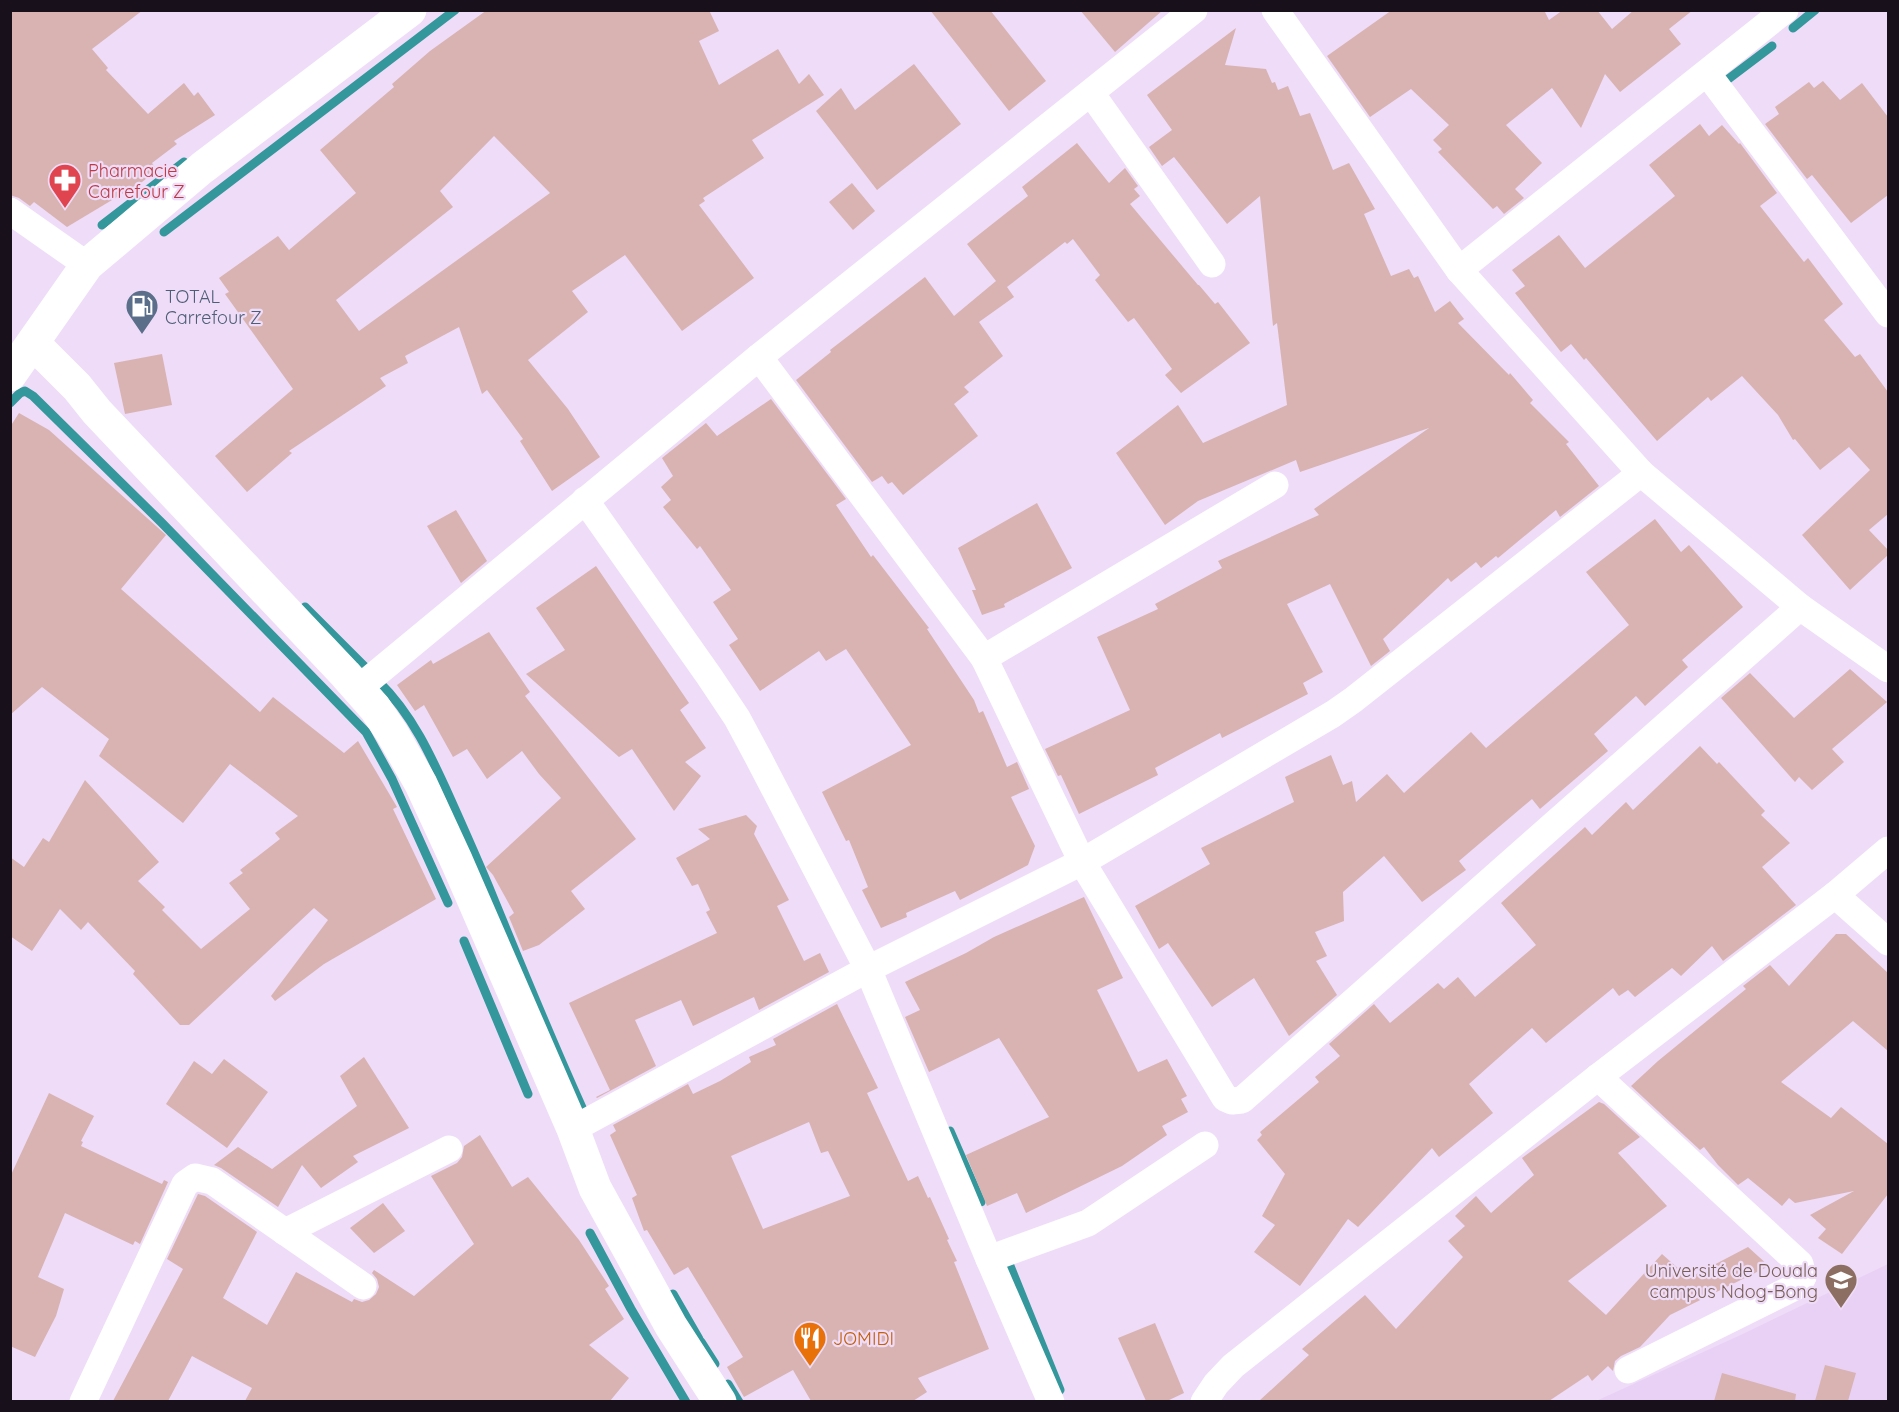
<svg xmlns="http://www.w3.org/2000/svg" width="1899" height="1412" font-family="Quicksand,sans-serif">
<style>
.built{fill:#e8d1f4}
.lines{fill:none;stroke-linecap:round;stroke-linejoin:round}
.stream{stroke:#33979b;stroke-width:9}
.building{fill:#d8b3b1;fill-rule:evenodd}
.minor{stroke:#fff;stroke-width:27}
.secondary{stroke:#fff;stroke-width:33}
.labels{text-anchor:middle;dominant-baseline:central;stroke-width:4.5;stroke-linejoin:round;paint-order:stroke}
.health-label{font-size:18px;fill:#be3a42;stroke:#efdcf8;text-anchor:start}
.service-label{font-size:18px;fill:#4e5e75;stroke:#efdcf8;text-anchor:start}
.education-label{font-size:18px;fill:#785e54;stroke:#efdcf8;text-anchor:end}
.food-label{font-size:18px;fill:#c56008;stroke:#efdcf8;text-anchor:start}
</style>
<rect width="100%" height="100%" fill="#efdcf8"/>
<path class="built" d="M1888 1264V1401L1594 1402 1745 1333Z"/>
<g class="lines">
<g class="stream">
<path d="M1793 28 1815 10"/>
<path d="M1727 80 1772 46"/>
<path d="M102 225 184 162"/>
<path d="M164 232 455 10"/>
<path d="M10 403 20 393 25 391 33 396 161 522 366 732 392 779 448 903"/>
<path d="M305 607 371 673"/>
<path d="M379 682C412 714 431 756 450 798 463 827 476 856 488 885 519 961 550 1037 584 1112"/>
<path d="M464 941 528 1094"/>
<path d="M950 1131 981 1202"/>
<path d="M590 1233 631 1309 686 1402"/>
<path d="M1008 1261 1060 1390"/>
<path d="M673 1294 699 1339"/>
<path d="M701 1342 715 1364"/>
<path d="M728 1384 739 1402"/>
</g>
</g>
<g class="building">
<path d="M10 10H143L92 49 108 68 106 70 148 114 184 83 194 96 198 92 215 115 174 141 177 144 152 163 157 170 142 182 67 227 34 202 30 206 19 198 10 195Z"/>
<path d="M487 10H709L719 31 699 41 719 85 778 49 799 84 809 74 824 95 752 140 764 158 703 198 705 201 699 205 754 278 682 331 625 255 572 291 588 312 528 360 568 409 600 457 552 491 520 441 523 439 487 390 482 394 459 327 405 356 408 363 380 378 386 386 289 451 292 453 247 492 215 456 293 389 225 294 229 292 219 278 278 236 289 250 356 193 320 150 394 87 392 84 430 51ZM494 136 550 193 359 331 336 300 453 207 440 191Z"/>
<path d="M930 10H990L1046 81 1009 111Z"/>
<path d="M1080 10H1163L1115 52Z"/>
<path d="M1392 10H1544L1549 20 1563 10H1597L1612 29 1634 10H1693L1669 29 1681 44 1620 92 1605 74 1581 128 1552 88 1506 125 1542 163 1515 189 1524 198 1504 214 1497 206 1493 209 1438 152 1442 149 1433 140 1449 125 1411 89 1370 117 1327 56Z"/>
<path d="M1236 28 1225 65 1266 69 1272 83 1275 82 1278 90 1288 86 1300 116 1310 113 1333 170 1349 163 1375 209 1364 214 1391 276 1409 269 1414 278 1418 276 1435 312 1450 301 1464 319 1458 323 1509 375 1510 373 1533 400 1530 403 1569 442 1566 444 1599 486 1560 517 1556 510 1498 558 1496 556 1481 568 1476 562 1451 582 1448 578 1383 639 1390 651 1371 666 1330 584 1287 604 1323 672 1303 683 1308 694 1222 738 1220 733 1155 768 1158 775 1079 814 1061 775 1058 776 1045 749 1130 710 1097 637 1158 609 1155 604 1222 568 1218 561 1319 515 1314 509 1429 428 1300 472 1296 460 1198 501 1165 525 1116 453 1178 405 1203 443 1287 405 1277 323 1273 326 1260 196 1227 224 1174 157 1162 166 1149 147 1172 130 1147 95Z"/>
<path d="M914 64 961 124 877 190 816 111 841 88 855 110Z"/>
<path d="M1823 81 1840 100 1862 83 1888 117V195L1851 223 1812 175 1807 179 1765 124 1779 114 1775 107 1809 82 1814 88Z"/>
<path d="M1700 124 1709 136 1722 125 1739 144 1740 143 1777 193 1760 206 1804 262 1808 258 1843 304 1824 320 1855 357 1860 354 1888 392V514L1869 530 1888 550V555L1850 590 1802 535 1870 470 1849 447 1820 470 1795 439 1793 440 1778 415 1742 376 1711 401 1708 397 1657 441 1586 358 1584 360 1571 344 1561 352 1515 293 1525 286 1512 270 1559 235 1585 268 1675 196 1649 165Z"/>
<path d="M1077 143 1109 183 1125 168 1138 186 1134 189 1140 196 1130 204 1198 285H1199L1215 304 1218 302 1250 343 1181 393 1165 375 1172 369 1134 318 1128 322 1095 280 1100 275 1073 239 1067 244 1065 242 1007 287 1014 297 979 322 1003 356 964 387 969 392 954 404 978 436 903 495 892 482 888 484 882 476 872 482 796 380 831 352 830 350 925 277 954 316 996 281 967 244 1028 196 1022 187Z"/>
<path d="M852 183 875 211 853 230 829 202Z"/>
<path d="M162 354 172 405 125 414 114 363Z"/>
<path d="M771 399 846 499 836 505 871 557 873 555 929 628 927 629 974 700 979 713 983 711 1007 767 1017 762 1029 789 1011 797 1035 846 1028 865 960 900 955 891 906 913 907 917 881 928 862 890 868 887 849 840 846 841 822 792 911 745 846 649 826 661 819 651 760 691 729 645 738 639 713 602 731 590 700 546 697 549 663 507 671 500 661 487 673 476 662 458 706 423 717 436Z"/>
<path d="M19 413 49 430 166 535 121 589 260 712 273 697 344 753 358 741 397 807 393 809 436 899 324 964 275 1001 271 996 328 920 314 908 189 1025H180L133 974 135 971 88 922 81 930 60 909 32 951 10 936V857L24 867 43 838 49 842 85 780 159 862 138 881 165 907 162 910 201 949 250 909 229 883 243 873 240 870 280 839 275 833 298 816 230 764 183 823 99 756 109 739 42 687 10 715V427Z"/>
<path d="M1037 503 1072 568 1004 604 1005 607 982 615 972 590H976L958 548Z"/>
<path d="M456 510 487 561 461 583 427 526Z"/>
<path d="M1655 519 1681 552 1689 545 1743 607 1682 660 1688 667 1645 706 1636 696 1594 734 1608 751 1540 809 1532 799 1459 861 1466 870 1422 902 1384 856 1343 892 1344 921 1315 932 1327 956 1316 961 1337 995 1289 1036 1254 978 1212 1007 1168 943 1159 949 1135 906 1210 864 1201 848 1294 802 1285 777 1331 755 1343 785 1352 781 1356 802 1387 774 1404 793 1471 732 1486 748 1629 625 1586 572Z"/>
<path d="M596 566 689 703 680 710 706 748 685 762 701 776 674 811 632 749 619 757 526 674 565 650 536 608Z"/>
<path d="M489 632 530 692 525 696 636 839 571 891 585 909 539 945 523 951 509 917 514 913 493 875 486 867 561 798 539 774 522 751 487 779 467 749 453 757 424 705 415 711 397 685 431 660 433 664Z"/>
<path d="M1850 669 1887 702 1832 749 1844 762 1812 790 1799 777 1795 782 1721 698 1750 673 1794 718Z"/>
<path d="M1700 746 1717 764 1719 762 1765 811 1761 815 1790 843 1762 867 1796 905 1723 961 1712 946 1681 976 1672 968 1635 997 1628 990 1619 996 1613 988 1546 1043 1532 1028 1469 1084 1493 1113 1439 1157 1432 1148 1358 1227 1348 1219 1300 1286 1254 1252 1275 1225 1262 1216 1285 1174 1257 1140 1262 1135 1260 1132 1319 1082 1315 1077 1340 1056 1329 1044 1374 1004 1390 1023 1438 983 1444 989 1458 977 1475 997 1536 945 1501 903 1585 827 1592 835 1626 802 1633 810Z"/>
<path d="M746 815 757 826 754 834 789 900 777 906 804 961 820 953 829 972 759 1010 754 997 693 1026 681 1000 635 1020 656 1066 597 1098 596 1097 610 1090 569 1003 717 933 706 912 710 910 698 884 692 886 676 858 710 839 698 829Z"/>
<path d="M1084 897 1123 978 1097 990 1138 1072 1167 1059 1187 1096 1181 1099 1188 1112 1162 1126 1167 1135 1122 1166 1026 1213 1017 1193 987 1206 966 1155 1049 1117 999 1038 929 1072 905 1017 920 1010 905 982 966 953 994 937Z"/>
<path d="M1836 934H1846L1888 973V1051L1853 1021 1781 1082 1831 1118 1841 1107 1888 1144V1194L1842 1254 1818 1238 1826 1229 1810 1215 1854 1191 1795 1203 1789 1198 1782 1206 1748 1178 1738 1185 1718 1165 1704 1147 1700 1150 1631 1086 1658 1061 1746 989 1743 986 1770 965 1789 986Z"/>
<path d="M837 1004 878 1088 867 1093 908 1181 918 1176 928 1198 930 1197 949 1239 947 1240 957 1261 954 1262 989 1349 918 1378 927 1392 913 1401H811L793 1370 744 1397 727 1367 743 1357 688 1267 674 1275 647 1230 644 1231 632 1198 637 1195 610 1135 616 1131 613 1125 688 1084 693 1094 720 1081 751 1062 749 1057 776 1045 773 1039ZM809 1122 821 1153 828 1151 850 1196 763 1229 731 1156Z"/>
<path d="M364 1057 409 1128 353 1156 358 1162 321 1188 302 1165 278 1207 221 1168 214 1165 238 1147 272 1169 357 1106 340 1076Z"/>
<path d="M224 1059 268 1092 227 1148 166 1104 194 1061 212 1074Z"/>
<path d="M49 1093 94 1116 81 1141 83 1142 81 1146 162 1184 164 1180 168 1182 140 1244 135 1241 133 1245 65 1213 38 1277 64 1289 56 1316 35 1357 10 1346V1177Z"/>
<path d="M1599 1102 1604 1104 1640 1137 1618 1153 1667 1206 1568 1281 1606 1315 1662 1254 1689 1278 1748 1247 1769 1266 1670 1315 1640 1347 1621 1356 1615 1361 1613 1371 1608 1366 1592 1381 1588 1375 1549 1401H1259L1309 1355 1302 1349 1365 1295 1396 1329 1463 1257 1448 1241 1465 1226 1455 1216 1476 1196 1491 1213 1534 1175 1522 1158Z"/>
<path d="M480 1135 512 1187 528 1177 579 1240 609 1286 605 1289 624 1319 589 1345 629 1378 610 1401H245L252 1388 192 1356 168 1401H113L183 1269 167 1259 198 1194 205 1196 257 1232 223 1298 267 1325 296 1272 352 1302 354 1299 362 1302 369 1300 376 1294 379 1287 377 1279 372 1273 374 1270 414 1296 474 1244 431 1176 457 1163 462 1157 464 1146Z"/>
<path d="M383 1203 405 1231 374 1253 350 1228Z"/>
<path d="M1155 1323 1184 1393 1167 1401H1146L1118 1338Z"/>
<path d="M1825 1365 1856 1373 1848 1401H1815Z"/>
<path d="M1722 1373 1796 1394 1795 1401H1714Z"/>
</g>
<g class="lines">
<g class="minor">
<path d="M1275 10 1459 270 1641 473 1800 607 1888 669"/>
<path d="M1707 73 1888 314"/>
<path d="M1091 93 1212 264"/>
<path d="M10 211 87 265"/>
<path d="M1459 270 1785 10"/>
<path d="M759 357 984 658 1082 862 1225 1098 1232 1101 1242 1100 1800 607"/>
<path d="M585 500 709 676 737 718 759 759 868 969 989 1259 1051 1402"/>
<path d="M984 658 1275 485"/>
<path d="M359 688 759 357 1194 10"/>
<path d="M1835 895 1888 942"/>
<path d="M1598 1077 1800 1264 1803 1277 1797 1286 1628 1370"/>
<path d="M573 1129 868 969 1082 862 1333 714 1353 700 1641 473"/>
<path d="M285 1232 449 1149"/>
<path d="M989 1259 1088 1223 1205 1145"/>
<path d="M83 1402 185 1184 195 1177 212 1181 363 1286"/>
<path d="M1204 1402 1216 1384 1233 1366 1598 1077 1835 895 1888 850"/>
</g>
<g class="secondary">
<path d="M34 344 77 387 97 412 345 674 375 708 392 733 421 784 457 862 573 1129 595 1188 671 1326 720 1402"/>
<path d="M10 375 87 265 202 168 410 10"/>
</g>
</g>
<defs>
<symbol id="pharmacy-pin" viewBox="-11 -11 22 30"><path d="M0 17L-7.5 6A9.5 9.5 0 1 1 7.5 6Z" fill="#e0444e" stroke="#efdcf8"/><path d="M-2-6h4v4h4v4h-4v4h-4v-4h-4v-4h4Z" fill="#fff"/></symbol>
<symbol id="fuel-pin" viewBox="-11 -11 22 30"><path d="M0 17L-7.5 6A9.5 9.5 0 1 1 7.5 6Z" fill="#5c6f8a" stroke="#efdcf8"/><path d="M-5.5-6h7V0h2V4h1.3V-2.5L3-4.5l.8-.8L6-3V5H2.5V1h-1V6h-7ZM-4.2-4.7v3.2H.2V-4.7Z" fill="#fff"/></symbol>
<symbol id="university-pin" viewBox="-11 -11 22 30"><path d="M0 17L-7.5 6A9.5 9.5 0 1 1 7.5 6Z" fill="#8d6e63" stroke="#efdcf8"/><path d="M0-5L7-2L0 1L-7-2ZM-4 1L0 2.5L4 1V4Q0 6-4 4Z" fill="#fff"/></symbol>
<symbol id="restaurant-pin" viewBox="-11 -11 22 30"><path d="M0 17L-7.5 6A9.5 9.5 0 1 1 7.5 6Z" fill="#e8710a" stroke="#efdcf8"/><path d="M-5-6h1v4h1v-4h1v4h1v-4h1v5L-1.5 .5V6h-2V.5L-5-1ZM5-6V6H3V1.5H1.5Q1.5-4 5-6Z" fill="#fff"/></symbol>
</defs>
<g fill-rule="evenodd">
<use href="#pharmacy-pin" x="46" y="161" width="38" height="52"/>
<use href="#fuel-pin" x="123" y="287" width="38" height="52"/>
<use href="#university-pin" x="1822" y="1261" width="38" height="52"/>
<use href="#restaurant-pin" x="791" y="1319" width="38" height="52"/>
</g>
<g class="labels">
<g class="health-label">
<text x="88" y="170">Pharmacie<tspan x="88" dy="21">Carrefour Z</tspan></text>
</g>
<g class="service-label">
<text x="165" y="296">TOTAL<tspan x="165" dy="21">Carrefour Z</tspan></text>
</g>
<g class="education-label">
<text x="1818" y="1270">Université de Douala<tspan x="1818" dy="21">campus Ndog-Bong</tspan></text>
</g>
<g class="food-label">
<text x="833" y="1338">JOMIDI</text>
</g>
</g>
<rect width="1899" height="1412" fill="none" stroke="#18111b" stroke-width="24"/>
</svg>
